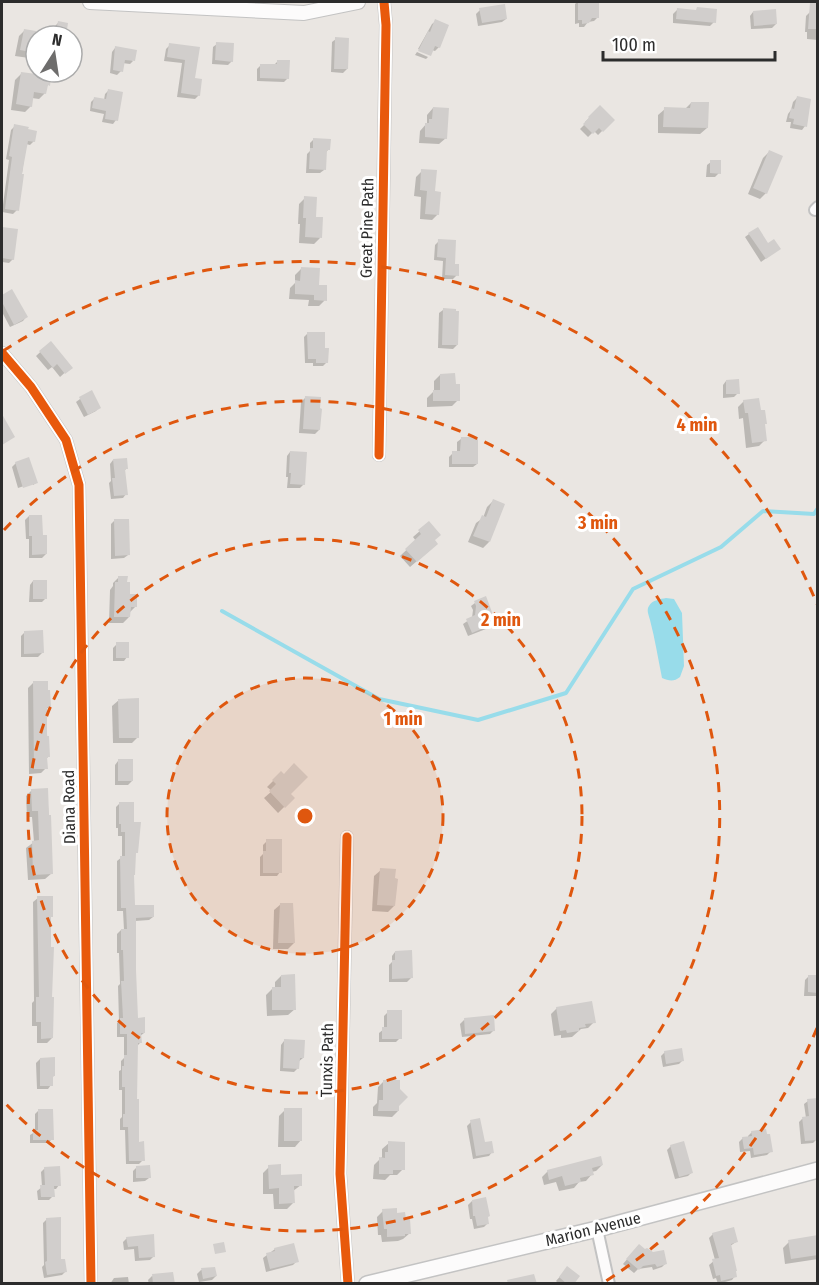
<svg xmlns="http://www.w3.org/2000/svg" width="819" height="1285" font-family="'Fira Sans Condensed',sans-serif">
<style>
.water{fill:#98dcea}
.shadow{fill:#0003}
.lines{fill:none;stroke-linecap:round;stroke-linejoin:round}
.stream{stroke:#98dcea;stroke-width:4}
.building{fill:#d1cecc}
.minor-casing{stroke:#c3c3c3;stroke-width:14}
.tertiary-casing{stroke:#c3c3c3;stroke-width:16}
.secondary-casing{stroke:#c3c3c3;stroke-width:18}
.minor{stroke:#fcfbfb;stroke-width:10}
.tertiary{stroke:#fcfbfb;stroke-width:14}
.secondary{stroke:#fcfbfb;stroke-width:15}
.cycleway-casing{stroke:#fff;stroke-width:13}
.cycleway{stroke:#e8590c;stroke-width:9}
.ring{fill:none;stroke:#df570e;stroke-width:3;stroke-dasharray:10 8}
.labels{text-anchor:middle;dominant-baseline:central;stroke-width:6;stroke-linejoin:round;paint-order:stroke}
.street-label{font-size:16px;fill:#2c2c2c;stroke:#fff}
.centre{fill:#df570e;stroke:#fff;stroke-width:3}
.ring-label{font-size:18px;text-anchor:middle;font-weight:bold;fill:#df570e;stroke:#fff;stroke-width:6;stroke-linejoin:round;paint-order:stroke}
</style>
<rect width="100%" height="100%" fill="#eae6e2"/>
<path class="water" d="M666 598 674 599 682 613 684 666 680 677C674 682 669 681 662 678 658 658 655 639 650 620 649 616 646 610 649 606 652 600 661 599 666 598Z"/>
<g class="shadow">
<path d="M577 2H589L597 18 594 21 588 22 584 27H579V23L575 24V4Z"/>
<path d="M480 10 506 19 502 22 478 26 476 14Z"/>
<path d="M677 10 714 22 710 26 673 23V14Z"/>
<path d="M753 12 776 24 772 28 751 29 750 16Z"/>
<path d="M810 12 818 13V40L807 39V32H805L806 16Z"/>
<path d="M436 21 439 47 435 51 432 50 430 55 418 49 432 24Z"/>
<path d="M58 23 64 36H36V53L29 58 15 56 19 36 25 30 46 34 47 33 51 34 52 29Z"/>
<path d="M336 39 347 69 343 73 331 72 332 42Z"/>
<path d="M217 44 232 61 228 65 212 64 213 47Z"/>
<path d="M170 45 198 49 194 80 199 95 195 99 177 97 182 63 164 61 166 49Z"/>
<path d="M115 48 133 61 130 64 122 63 121 71 117 75 110 73 112 52Z"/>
<path d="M417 52 428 57 426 59 415 55Z"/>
<path d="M278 61 288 78 284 82 257 81V69L261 65H274Z"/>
<path d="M21 74 48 85 46 87 45 93 39 99 32 98 31 106 25 112 11 110 15 80Z"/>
<path d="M108 91 116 120 113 124 102 122 104 114 90 111 91 102 95 98 104 100 105 94Z"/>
<path d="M797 98 805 126 802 130 790 128 791 122H786L788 114 791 110 793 102Z"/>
<path d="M691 103 707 128 700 134 658 133V115L665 109H685Z"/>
<path d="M600 107 613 120 598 135 594 131 588 137 580 129 586 123 585 122Z"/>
<path d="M433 108 446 138 439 144 419 143 420 131 427 123V115Z"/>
<path d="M15 126 34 141 30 145 26 144 17 210 13 214 2 212 9 160 6 159 11 130Z"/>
<path d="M314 139 329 149 325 153 324 170 320 173H306L307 154 310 151V143Z"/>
<path d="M769 152 766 193 760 199 748 194 763 158Z"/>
<path d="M711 162 719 173 715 177H706L707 165Z"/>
<path d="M422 171 434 193 438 214 432 220 420 219 421 197 414 196 416 177Z"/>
<path d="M305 198 315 218 320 238 314 244 299 243 300 224H298L299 204Z"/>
<path d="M2 228 13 259 9 263 2 262Z"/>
<path d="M749 234 768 245 779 249 761 262 745 237Z"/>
<path d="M439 241 453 265 457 275 453 279H442L443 261 434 260 435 245Z"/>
<path d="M301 269 317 286 325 300 319 306H308L309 300 289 299 290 288 295 283V275Z"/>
<path d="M12 291 26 317 23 321 10 327 2 312V297Z"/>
<path d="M443 310 457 345 453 349 438 348 439 313Z"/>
<path d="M308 333 324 349 327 362 323 366H313V363H305L304 337Z"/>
<path d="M50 343 71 367 60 377 52 367 48 370 36 356Z"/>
<path d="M440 375 458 400 452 406 427 407V398L434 391V381Z"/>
<path d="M726 381 738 393 734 397 723 398V385Z"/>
<path d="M91 392 99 407 96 411 84 417 76 402 80 399Z"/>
<path d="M305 398 319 430 315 434 299 433 301 402Z"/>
<path d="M744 401 763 425 765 440 759 446 746 448 743 418 739 419 738 407Z"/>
<path d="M461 439 477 464 473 467H449V457L453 453H457V442Z"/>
<path d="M290 452 304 484 300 488H287L288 477H286L287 456Z"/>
<path d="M113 460 126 469 124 471 126 494 123 498 111 499 109 483 111 481 110 464Z"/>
<path d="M16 463 36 483 33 485V483L18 488 12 467Z"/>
<path d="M493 501 489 542 483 548 468 542 476 523 483 518 487 507Z"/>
<path d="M29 516 41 536 46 554 42 558H29V539H26L25 520Z"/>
<path d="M115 520 128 555 124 558 111 559V524Z"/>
<path d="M429 523 430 550 410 567 400 556 416 541 413 537Z"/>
<path d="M119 577 136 606 129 613V617L123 623H109L110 590 113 586V583Z"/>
<path d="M33 581 46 598 42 602H29L30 585Z"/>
<path d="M475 603 494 623 491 627 468 636 463 624 472 618 473 610 471 606Z"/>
<path d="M25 632 42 653 38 657H21V636Z"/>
<path d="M117 644 127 657 124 661H113V648Z"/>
<path d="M33 683 49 706 46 710 48 757 46 759V768L41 773 29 774 28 688Z"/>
<path d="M119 700 138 737 132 743H113L112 706Z"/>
<path d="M118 761 132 781 128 785H115V765Z"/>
<path d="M281 773 289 794 293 798 278 813 264 798 272 791 267 787Z"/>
<path d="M47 789 52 873 45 879 28 880 26 848 34 842 32 817H27L26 796 32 790Z"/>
<path d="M120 803 134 855 133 907 153 917 149 920 135 921 136 1019 144 1033 140 1036V1043L137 1046 136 1101 138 1143 143 1160 139 1164H126L125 1130H120V1119L122 1117V1090H119V1071L121 1070V1061L124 1058V1037H117V1023L119 1021 118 986 120 984 119 953H117V934L121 930H124L123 911H117V861L122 857V836H118V828H116V807Z"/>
<path d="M267 841 280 872 277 876H260V857L263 854V845Z"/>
<path d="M381 870 394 906 388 912 372 911 374 876Z"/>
<path d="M38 898 52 916 49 919 52 1038 47 1043H37V1026H32V1003L34 1001 33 902Z"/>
<path d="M281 904 294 943 288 949H273L274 910Z"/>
<path d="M395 952 411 978 407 982H389V965L392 962V956Z"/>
<path d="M281 976 295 1009 288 1015 267 1016 266 995 272 989H275V982Z"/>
<path d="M809 976H818V996H804L805 980Z"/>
<path d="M557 1008 594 1022 588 1028 581 1029 572 1037 561 1038V1035L554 1036 551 1014Z"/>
<path d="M388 1012 400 1038 396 1042H379V1033L384 1029V1016Z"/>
<path d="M464 1020 494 1030 490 1034 462 1037 460 1024Z"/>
<path d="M284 1041 303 1058 298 1062V1068L294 1072 280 1071 281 1045Z"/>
<path d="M665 1052 683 1060 679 1064 663 1067 661 1056Z"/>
<path d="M40 1059 54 1076 51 1078V1085L48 1089H37L36 1063Z"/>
<path d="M384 1081 398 1111 392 1117 373 1116V1107L377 1103 378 1087Z"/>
<path d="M808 1101 817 1139 813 1143 801 1144 799 1122 802 1119 806 1118 804 1104Z"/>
<path d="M39 1110 52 1139 48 1143H30V1135L35 1132V1114Z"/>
<path d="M285 1110 301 1140 295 1147H278L279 1116Z"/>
<path d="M471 1122 484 1144 492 1152 489 1156 473 1159 467 1126Z"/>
<path d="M752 1132 771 1151 767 1155 751 1158 750 1151 740 1152 739 1142 743 1138H748V1136Z"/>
<path d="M389 1143 403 1169 397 1175H390L385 1180 373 1179 374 1165 382 1157V1149Z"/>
<path d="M671 1146 692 1172 688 1176 675 1179 667 1150Z"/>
<path d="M602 1165 596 1171 591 1172 592 1174 586 1181 579 1182 574 1188 559 1191 556 1182 544 1185 542 1177 548 1171Z"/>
<path d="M137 1167 149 1178 145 1181 133 1182V1171Z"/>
<path d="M269 1167 280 1176 301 1185 293 1191V1203L287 1209H274L273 1194H263V1173Z"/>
<path d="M45 1168 59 1185 56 1189H53V1196L49 1200H38L37 1191 42 1187 41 1172Z"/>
<path d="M472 1201 487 1218 488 1223 484 1227 474 1229 472 1219H470L468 1205Z"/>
<path d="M383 1211 396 1214 410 1233 403 1239 398 1241 382 1242 381 1235H378L377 1217Z"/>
<path d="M47 1219 60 1261 66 1271 62 1275 44 1278 42 1267 44 1265 43 1223Z"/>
<path d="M713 1234 736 1242 730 1246 735 1276 732 1280 718 1284 716 1278 713 1279 709 1265 715 1260 709 1238Z"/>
<path d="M818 1237V1259L785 1264 783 1248 789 1242Z"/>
<path d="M127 1238 154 1256 150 1260 135 1261 134 1249 124 1250 123 1242Z"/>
<path d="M275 1249 297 1261 293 1265 266 1272 263 1258Z"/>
<path d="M635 1250 666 1263 662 1267 653 1270 652 1267 638 1269 634 1273 623 1264Z"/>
<path d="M214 1268 216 1276 212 1280 199 1282 197 1274 201 1270Z"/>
<path d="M564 1272 573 1284H559L556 1281Z"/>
<path d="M152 1276 173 1284H149L148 1280Z"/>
<path d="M128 1277 129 1284H110L114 1278Z"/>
</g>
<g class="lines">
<path class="stream" d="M222 611 379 699 478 720 566 693 633 589 721 547 763 511 814 514 818 508"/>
</g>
<g class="building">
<path d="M578 2H599V18H592L589 23 582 24V20H578Z"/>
<path d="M810 2H818V29H808Z"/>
<path d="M505 4 507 19 482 23 479 8Z"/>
<path d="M697 7 717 9 716 23 676 19 677 8 696 10Z"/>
<path d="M776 9 777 24 754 26 753 11Z"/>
<path d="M435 19 449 25 440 48 435 46 431 56 418 51 428 31 430 32Z"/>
<path d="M58 21 68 23 66 36H55Z"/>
<path d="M24 29 36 31V53L20 50Z"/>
<path d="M335 37 349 38 348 69H334Z"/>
<path d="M216 42 234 43 233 62 215 60Z"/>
<path d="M169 43 200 47 195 78 202 79 200 96 181 93 185 60 167 57Z"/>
<path d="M115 46 137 50 135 61 125 60 123 72 113 70Z"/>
<path d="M277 60H290L289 79 260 78V64H277Z"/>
<path d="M21 72 51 76 50 86 48 85 46 94 34 92 32 107 16 104Z"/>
<path d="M108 89 123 92 118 121 105 119 106 111 92 108 94 97 106 99Z"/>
<path d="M797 96 811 99 807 127 793 124 794 119 789 118 791 108 794 109Z"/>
<path d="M691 102H709L708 128 663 127 664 107 690 108Z"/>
<path d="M600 105 615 120 603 132 599 128 593 134 583 124 589 118 588 117Z"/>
<path d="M433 107 449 108 447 139 425 137V123H429V119H432Z"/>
<path d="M14 124 29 127 28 129 37 131 35 142 28 141 22 174H24L19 211 5 209 12 157 9 156Z"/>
<path d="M313 138 331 139 330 150H327L326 170 309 169 310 148H313Z"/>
<path d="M769 150 783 156 767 194 753 188Z"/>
<path d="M710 160H721V174L710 173Z"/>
<path d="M421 169 437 170 435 191 441 192 439 215 425 214 427 191 420 190Z"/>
<path d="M304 196 317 197 316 217H323L322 238 305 237 306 218H303Z"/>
<path d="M2 227 18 229 14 260 2 258Z"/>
<path d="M758 227 768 243 774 239 781 249 766 259 748 233Z"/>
<path d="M438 239 456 240 455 264H459V276L445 275 446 258 437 257Z"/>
<path d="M301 267 320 268 319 285H327V301L314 300V295L295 294V280L300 281Z"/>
<path d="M12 289 28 317 14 325 2 302V295Z"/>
<path d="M443 308 456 309V311H459L458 345H442Z"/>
<path d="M307 332H325V348H329L328 363H316V359H308Z"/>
<path d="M51 341 73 368 65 374 57 364 53 368 39 351Z"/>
<path d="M455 373 456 384H460V401H433V390H440V374Z"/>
<path d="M739 379 740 394H726V380Z"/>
<path d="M92 390 101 408 88 415 79 397Z"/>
<path d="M305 396 321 397 320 408 322 409 320 430 303 429Z"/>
<path d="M759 398 761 410H765L767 424H765L767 441 752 443 748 413H745L743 400Z"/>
<path d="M2 414 15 437 2 445Z"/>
<path d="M461 437H478V464H452V451H460Z"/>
<path d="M290 451 307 452 305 485 290 484 291 473H289Z"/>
<path d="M29 457 38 483 23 488 15 462Z"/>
<path d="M127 458 128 469H125L128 495 114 496 112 478H115L113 459Z"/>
<path d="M493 499 505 504 490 542 473 536 482 515 486 517Z"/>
<path d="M29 515H42L43 535H47V554L32 555V536H29Z"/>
<path d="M114 519H129L130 555 115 556Z"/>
<path d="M429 521 441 535 435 540 438 544 417 562 405 549 421 534 418 530Z"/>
<path d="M118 576H128L127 582H130V594H137V607H131L130 617H114L115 582H118Z"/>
<rect x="33" y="580" width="14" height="19"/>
<path d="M486 596 496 623 472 633 466 619 475 615 476 606 474 601Z"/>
<path d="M43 630 44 653 24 654V631Z"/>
<rect x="116" y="642" width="13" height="16"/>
<path d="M33 681H48V690H50L51 707H47V736H49L50 757H47L48 769H34Z"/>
<path d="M139 698V738H119L118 699Z"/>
<rect x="118" y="759" width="15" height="22"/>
<path d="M294 763 308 777 291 794 295 798 285 808 269 791 276 784 272 780 281 771 284 774Z"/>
<path d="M48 788 49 815H51L53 874 33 875 32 841 39 840 38 811H32L31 789Z"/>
<path d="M119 802H134V822H141L138 853H136L135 875H134L135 905H154V917L136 918V970L138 1018 145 1017V1033H141L142 1043H138L137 1099H139V1142L144 1141 145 1161H129L128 1127H123V1114H125V1087H122V1066H124V1055H127V1034H120V1018H123L121 981H124L123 950H121V929H127L126 908H121L120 856H125V832H121V824H119Z"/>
<path d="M266 839H282V873H263V851H266Z"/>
<path d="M380 868 396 869 395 878 398 879 395 906 377 905Z"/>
<path d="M37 896H53V917H51V947H54L52 997H54L53 1038 41 1039V1022H36V997H39Z"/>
<path d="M280 903H293L295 943H278Z"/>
<path d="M412 950 413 978 392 979V960H395V951Z"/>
<path d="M295 974 296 1010H272V987H281V975Z"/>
<path d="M808 975H818V993L808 992Z"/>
<path d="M592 1001 596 1023 585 1024 586 1027 579 1028V1031L567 1033 566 1030 560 1031 556 1007Z"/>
<path d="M387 1010H402V1039H382V1027H387Z"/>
<path d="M494 1015 495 1031 465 1034 464 1018Z"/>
<path d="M284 1039 305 1040 304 1058H300L299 1069 283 1068Z"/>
<path d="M682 1048 684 1061 666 1064 664 1051Z"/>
<path d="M55 1057V1076H53V1086H40V1058Z"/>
<path d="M383 1080H400V1089L408 1097 399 1106V1111H378L379 1100H383Z"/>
<path d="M818 1098V1140L805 1141 802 1117 809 1116 807 1099Z"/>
<rect x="284" y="1108" width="18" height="33"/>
<path d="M38 1109H53L54 1140H33V1130H38Z"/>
<path d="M480 1118 485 1142 492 1141 494 1153 476 1156 470 1120Z"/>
<path d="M766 1129 767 1134H770L773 1152 754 1155 753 1148 744 1149 742 1137 752 1136 751 1131Z"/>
<path d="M388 1141 405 1142V1170H393V1174H379V1157L385 1158V1152H388Z"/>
<path d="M684 1141 693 1173 679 1177 670 1145Z"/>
<path d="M601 1156 603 1165 592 1168 594 1175 580 1178 581 1182 565 1186 562 1176 549 1180 547 1170Z"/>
<path d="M281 1164V1175L302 1174V1186H294L295 1203 279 1204V1188L269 1189 268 1165Z"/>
<path d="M150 1165 151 1178H136V1166Z"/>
<path d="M60 1166 61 1186H54L55 1197H41L40 1185H45L44 1167Z"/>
<path d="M486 1197 490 1216 488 1217 489 1224 477 1226 475 1216H473L472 1200Z"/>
<path d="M397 1208V1213L405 1212 406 1219H410L411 1234H405V1236L387 1237V1229H384L382 1209Z"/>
<path d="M61 1217V1259H65L67 1272 47 1275 45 1262 47 1261 46 1218Z"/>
<path d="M734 1227 738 1242 731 1244 737 1271H736L737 1277 721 1281 720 1275 716 1276 712 1259 719 1258 712 1233Z"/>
<path d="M154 1234 155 1257 139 1258 138 1246 128 1247 126 1237Z"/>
<path d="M818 1235V1255L791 1259 788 1240Z"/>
<path d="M224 1242 226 1252 215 1254 213 1244Z"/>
<path d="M294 1243 299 1262 270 1269 266 1253 275 1251 274 1248Z"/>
<path d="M639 1244 645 1249 647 1248 653 1252 664 1250 667 1264 657 1267 655 1264 643 1266 639 1270 626 1259Z"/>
<path d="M567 1266 580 1276 574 1284H567L559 1277Z"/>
<path d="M215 1267 217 1276 203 1279 201 1268Z"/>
<path d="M173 1272 175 1284H153L152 1274Z"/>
<path d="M534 1274 537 1284H508L507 1280Z"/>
</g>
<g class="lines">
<defs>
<g id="minor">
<path d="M815 210 818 207"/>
<path d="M2 353 31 387 66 440 79 485 91 1284"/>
<path d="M379 455 386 25 384 2"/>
<path d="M347 837 340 1174 348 1284"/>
<path d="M597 1229 609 1284"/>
</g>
<path id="tertiary" d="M90 2 304 13 358 2"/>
<path id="secondary" d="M367 1284 597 1229 818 1170"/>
</defs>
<use href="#minor" class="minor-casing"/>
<use href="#tertiary" class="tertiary-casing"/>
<use href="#secondary" class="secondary-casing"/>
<use href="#minor" class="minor"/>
<use href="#tertiary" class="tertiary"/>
<use href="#secondary" class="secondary"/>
<defs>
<g id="cycleway">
<path d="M2 353 31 387 66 440 79 485 91 1284"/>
<path d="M379 455 386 25 384 2"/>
<path d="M347 837 340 1174 348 1284"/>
</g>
</defs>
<use href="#cycleway" class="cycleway-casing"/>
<use href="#cycleway" class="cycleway"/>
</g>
<circle cx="305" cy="816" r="138" fill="#df570e" fill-opacity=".12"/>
<g class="ring">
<circle cx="305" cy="816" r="138"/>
<circle cx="305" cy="816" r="277"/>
<path d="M4 530A415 415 0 1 1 4 1102"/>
<path d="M817 1028A554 554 0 0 1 603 1283M3 351A554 554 0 0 1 817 604"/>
</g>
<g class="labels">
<g class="street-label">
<text transform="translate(367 228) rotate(-89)">Great Pine Path</text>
<text transform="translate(69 807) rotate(-91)">Diana Road</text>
<text transform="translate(327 1060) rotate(-89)">Tunxis Path</text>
<text transform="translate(593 1229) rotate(-14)">Marion Avenue</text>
</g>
</g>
<circle cx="305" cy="816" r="9" class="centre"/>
<g class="ring-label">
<text x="697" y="431">4 min</text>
<text x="598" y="529">3 min</text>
<text x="501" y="626">2 min</text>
<text x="403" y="725">1 min</text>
</g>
<rect width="819" height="1285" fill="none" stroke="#2c2c2c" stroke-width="6"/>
<g transform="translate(54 54) rotate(12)"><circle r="28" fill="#ffffff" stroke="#ababab" stroke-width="1.5"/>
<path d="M0-4.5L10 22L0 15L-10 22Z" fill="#6e6d6c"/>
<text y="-9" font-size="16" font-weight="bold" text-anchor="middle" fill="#2c2c2c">N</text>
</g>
<path d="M603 51v9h172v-9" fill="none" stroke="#2c2c2c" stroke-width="3"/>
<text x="612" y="51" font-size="18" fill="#2c2c2c" stroke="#ffffff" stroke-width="4.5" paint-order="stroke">100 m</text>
</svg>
